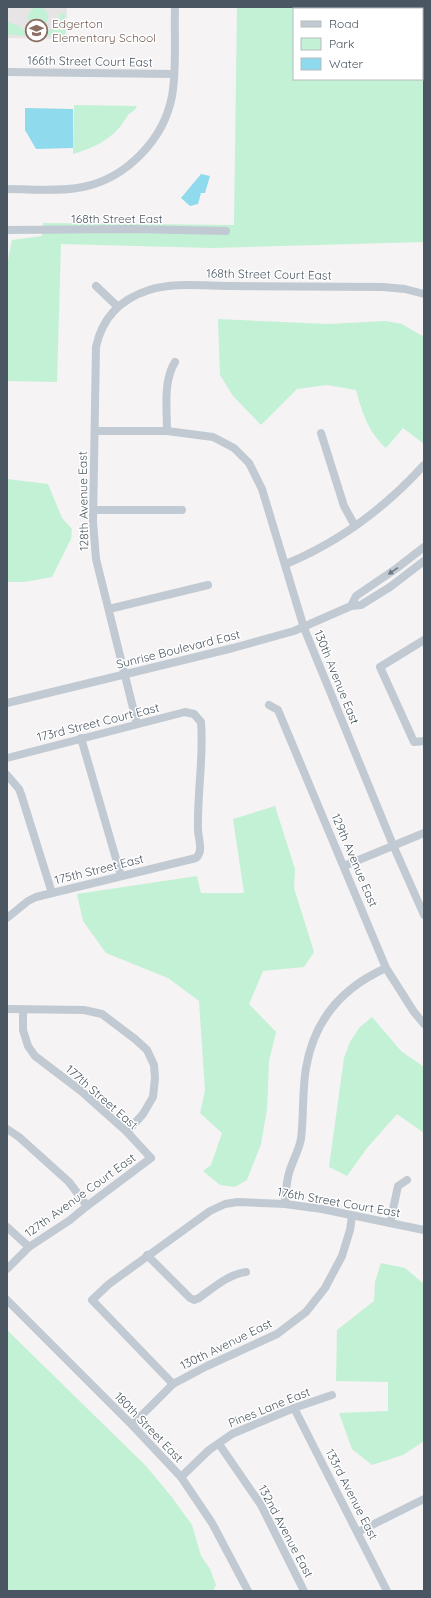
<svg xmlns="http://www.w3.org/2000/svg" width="431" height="1598" font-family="Quicksand,sans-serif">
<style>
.education{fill:#e6e4e5}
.green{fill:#c3f1d5;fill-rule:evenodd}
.water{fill:#90daee}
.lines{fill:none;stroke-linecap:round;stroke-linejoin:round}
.minor{stroke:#c1cad2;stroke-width:8}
.oneway{fill:#6e7983}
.labels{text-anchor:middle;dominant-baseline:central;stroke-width:3;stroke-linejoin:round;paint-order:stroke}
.education-label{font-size:12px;fill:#785e54;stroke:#fff;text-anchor:start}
.street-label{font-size:12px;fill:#4a5661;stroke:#fff}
</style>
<rect width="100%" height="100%" fill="#f5f3f3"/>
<path class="education" d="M7 7H67L66 39 7 38Z"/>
<g class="green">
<path d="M237 7H424V242L212 248 61 244 57 382 7 381V265L12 240 42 236 43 223 234 225ZM294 9H422V79H294Z"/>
<circle cx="38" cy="17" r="10"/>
<path d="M60 13H65V36L45 35 54 26 57 27 60 20Z"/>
<path d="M7 22 17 25 33 36 7 35Z"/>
<path d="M74 105 137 106C135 111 131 112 128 115 125 119 123 124 119 128 107 142 90 149 73 154Z"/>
<path d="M218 319 328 324 386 321 402 324 424 337V444L403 428 386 448C368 432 362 412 356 390L327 385 297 389 261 425 233 396 220 375Z"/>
<path d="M7 479 48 484 62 518 72 529 71 539 52 577 24 582H7Z"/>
<path d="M275 806 295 869 294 888 314 952 304 967 263 971 249 1004 276 1032 269 1061 267 1109 261 1144 247 1180 235 1187 220 1185 203 1171 211 1165 222 1133 200 1113 205 1091 199 1001 168 978 106 953 83 921 77 894 197 876 201 893H244L233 819Z"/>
<path d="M372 1017 401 1051 424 1067V1133L397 1114 367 1148 347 1176 329 1167 344 1058 350 1042 359 1028Z"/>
<path d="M381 1263 405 1268 424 1284V1441L403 1455 372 1465 352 1449 339 1413 388 1411V1382L336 1381 337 1330 374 1301 375 1282Z"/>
<path d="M7 1330 145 1465 171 1496 192 1525 201 1556 210 1569 216 1585 213 1591H7Z"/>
</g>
<g class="water">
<path d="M25 108 73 109V148L36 149 25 130Z"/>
<path d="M201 174 210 176 205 193H201L198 204 190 206 181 198Z"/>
</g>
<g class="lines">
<g class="minor">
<path d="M7 72 173 74"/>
<path d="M7 189C32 189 59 192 83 187 127 178 164 139 172 96 177 69 174 35 175 7"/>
<path d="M7 230 131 229 226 231"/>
<path d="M96 286 117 306"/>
<path d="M95 431H167L213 437 234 448 249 463 262 489 304 628 393 845 424 915"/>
<path d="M167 431C167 409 163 381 175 362"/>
<path d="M321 433 344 506 355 526"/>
<path d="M94 510H182"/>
<path d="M286 564C339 542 385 508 424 465"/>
<path d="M351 606 356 596 397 568 424 547"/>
<path d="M109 609 208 585"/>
<path d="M424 640 380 667 414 742 424 741"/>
<path d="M7 703 233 648 294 631 351 606 361 605 390 587 424 561"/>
<path d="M269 705 278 710 386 968 414 1012 424 1024"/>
<path d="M137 724 96 559 93 522 96 347C102 318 121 299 149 290 173 282 205 286 231 286 281 286 332 287 383 287L405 289 424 294"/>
<path d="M81 738 121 876"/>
<path d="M7 758 185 712 194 714 201 722C204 757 197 793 198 829 198 838 204 851 196 858L36 897 28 901 7 918"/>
<path d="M7 775 19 789 21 794 52 893"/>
<path d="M344 866 424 833"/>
<path d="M7 1009 84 1010 102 1014 135 1039 147 1050 154 1065 155 1078 153 1097 143 1114 127 1132"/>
<path d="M7 1129 19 1137 69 1182 87 1206"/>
<path d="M285 1204C286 1194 286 1183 289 1173 292 1162 299 1150 301 1139 304 1115 302 1091 306 1068 314 1020 341 988 386 968"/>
<path d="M390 1223 398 1186 407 1180"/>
<path d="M7 1227 29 1247"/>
<path d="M147 1255 190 1298 194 1300 199 1298C213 1288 229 1274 246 1272"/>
<path d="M7 1269 29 1247 70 1220 87 1206 151 1158 127 1132 81 1091 35 1056 28 1046 23 1030V1010"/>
<path d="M7 1300 132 1425 181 1477 212 1523 248 1591"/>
<path d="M173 1384 92 1300 109 1284 210 1211 225 1204 238 1202 285 1204 322 1209 424 1230"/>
<path d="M294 1408 387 1591"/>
<path d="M132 1425 173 1384 207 1366 277 1334 306 1312 325 1288 342 1256 350 1230 352 1216"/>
<path d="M219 1444 261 1505 304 1591"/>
<path d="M181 1477 209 1450 232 1434 294 1408 332 1395"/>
<path d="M358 1532 424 1499"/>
</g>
</g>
<defs><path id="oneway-solid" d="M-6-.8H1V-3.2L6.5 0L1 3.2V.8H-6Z"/></defs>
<use class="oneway" href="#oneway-solid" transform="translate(393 571) rotate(145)"/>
<defs>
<symbol id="school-ring" viewBox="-11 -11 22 22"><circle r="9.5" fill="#fff" stroke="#8d6e63" stroke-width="1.5"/><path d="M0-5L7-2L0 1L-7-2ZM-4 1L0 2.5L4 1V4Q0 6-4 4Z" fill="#8d6e63"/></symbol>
</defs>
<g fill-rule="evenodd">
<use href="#school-ring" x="24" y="18" width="25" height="25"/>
</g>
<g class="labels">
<g class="education-label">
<text x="52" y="23">Edgerton<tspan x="52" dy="14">Elementary School</tspan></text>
</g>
<g class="street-label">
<text transform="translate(90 61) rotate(1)">166th Street Court East</text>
<text x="117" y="218">168th Street East</text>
<text transform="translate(269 274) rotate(1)">168th Street Court East</text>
<text transform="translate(83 501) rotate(-91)">128th Avenue East</text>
<text transform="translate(178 649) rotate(-14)">Sunrise Boulevard East</text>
<text transform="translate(337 677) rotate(68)">130th Avenue East</text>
<text transform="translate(98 722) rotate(-14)">173rd Street Court East</text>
<text transform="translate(355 860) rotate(67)">129th Avenue East</text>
<text transform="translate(99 869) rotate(-14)">175th Street East</text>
<text transform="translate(102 1097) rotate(41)">177th Street East</text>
<text transform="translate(80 1195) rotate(-36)">127th Avenue Court East</text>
<text transform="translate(339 1202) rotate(10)">176th Street Court East</text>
<text transform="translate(226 1344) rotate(-26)">130th Avenue East</text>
<text transform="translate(269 1407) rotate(-22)">Pines Lane East</text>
<text transform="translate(149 1427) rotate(46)">180th Street East</text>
<text transform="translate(352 1494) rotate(63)">133rd Avenue East</text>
<text transform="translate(286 1531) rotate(62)">132nd Avenue East</text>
</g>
</g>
<rect width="431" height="1598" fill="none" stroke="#4a5661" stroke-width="16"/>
<rect x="293" y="8" width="130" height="72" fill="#ffffff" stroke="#b7bbc0"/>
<rect x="301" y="21" width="20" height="6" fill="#c1cad2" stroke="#b7bbc0"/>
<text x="329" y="28" font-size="12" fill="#4a5661">Road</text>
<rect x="301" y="38" width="20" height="12" fill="#c3f1d5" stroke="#b7bbc0"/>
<text x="329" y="48" font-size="12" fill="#4a5661">Park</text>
<rect x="301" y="58" width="20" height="12" fill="#90daee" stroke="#b7bbc0"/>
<text x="329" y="68" font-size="12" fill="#4a5661">Water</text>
</svg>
